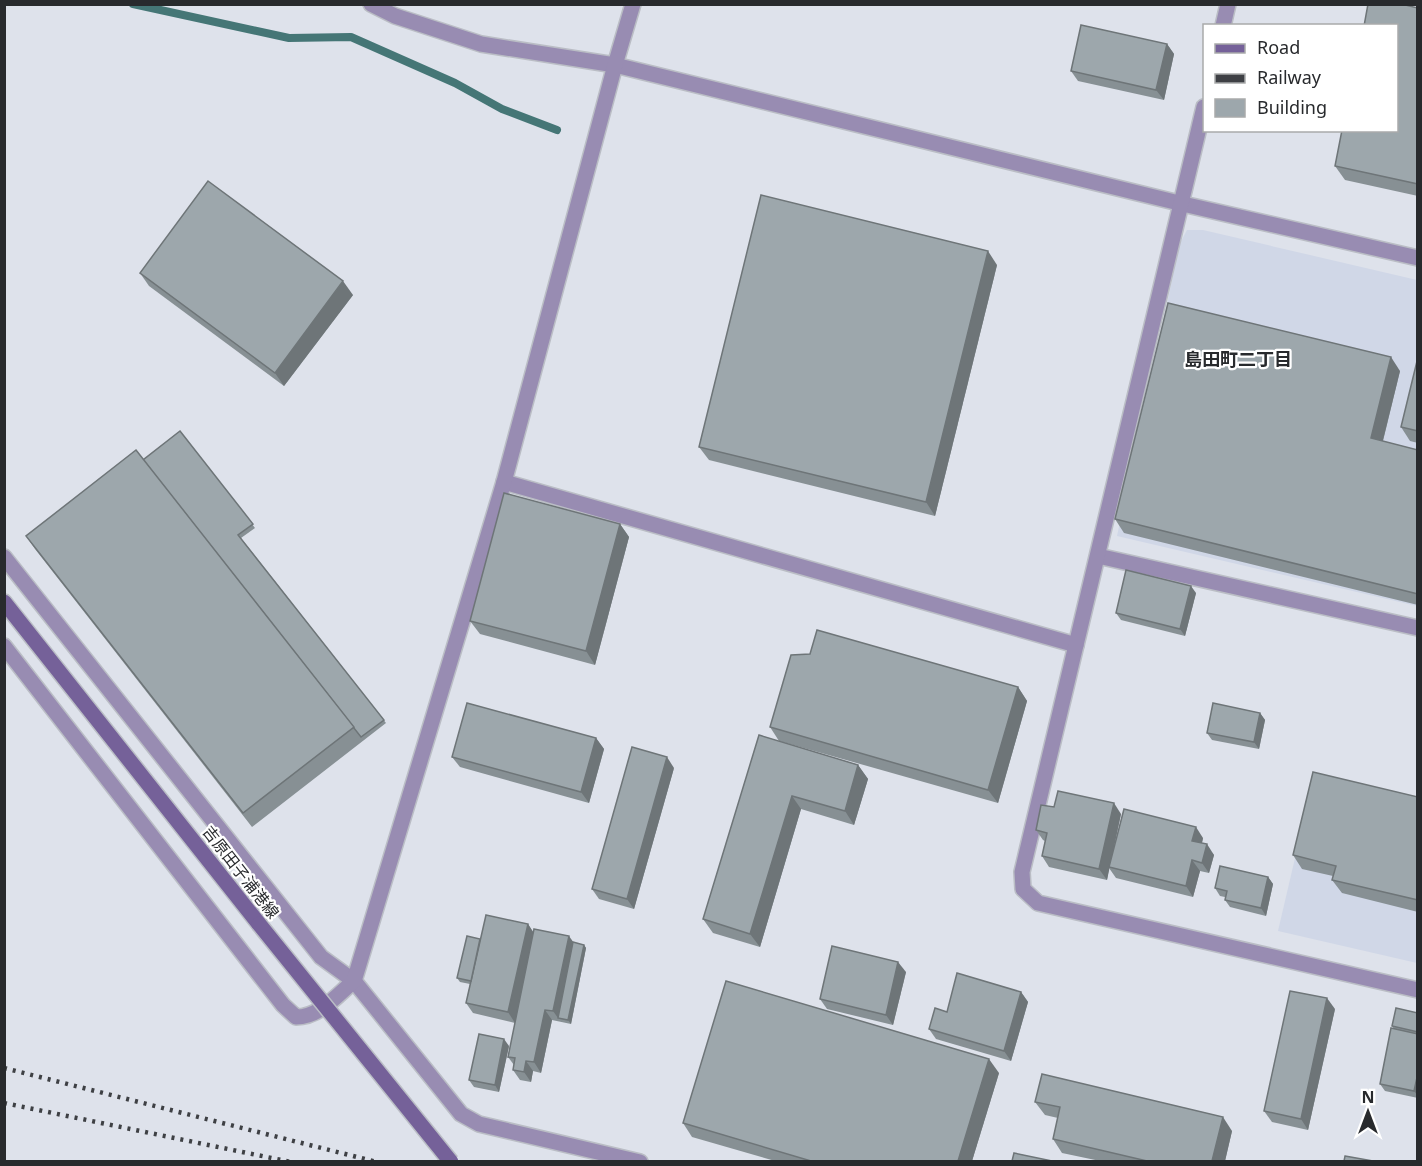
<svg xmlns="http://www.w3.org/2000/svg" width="1422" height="1166" font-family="'Noto Sans','Noto Sans JP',sans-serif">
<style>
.built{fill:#d0d7e7}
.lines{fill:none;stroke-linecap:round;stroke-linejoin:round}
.stream{stroke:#457676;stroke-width:8}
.minor-casing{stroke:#babdc5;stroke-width:18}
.tertiary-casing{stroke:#babdc5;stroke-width:18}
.secondary-casing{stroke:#babdc5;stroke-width:18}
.minor{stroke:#988cb2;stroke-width:15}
.tertiary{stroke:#988cb2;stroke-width:15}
.secondary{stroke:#756199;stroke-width:15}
.rail{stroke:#3e4044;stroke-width:4.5;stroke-dasharray:3 6;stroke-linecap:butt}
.secondary-bridge-casing{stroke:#babdc5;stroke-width:18;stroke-linecap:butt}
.secondary-bridge{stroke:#756199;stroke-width:15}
.wall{fill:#879094}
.shaded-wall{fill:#6e7578}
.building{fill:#9da7ac;stroke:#6e7578;stroke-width:1.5}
.labels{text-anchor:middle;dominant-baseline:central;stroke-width:4.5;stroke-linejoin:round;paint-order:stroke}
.street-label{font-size:16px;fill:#282a2d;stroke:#fff}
.neighbourhood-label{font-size:18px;font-weight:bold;fill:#282a2d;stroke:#fff}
</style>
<rect width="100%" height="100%" fill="#dee2eb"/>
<g class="built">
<path d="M1187 230H1203L1417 280V606L1117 536 1180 243Z"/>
<path d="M1313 781 1417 805V963L1278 931Z"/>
</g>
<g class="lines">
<path class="stream" d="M133 4 289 38 351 37 455 83 502 109 557 130"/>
<defs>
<g id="minor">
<path d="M504 482 1076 645"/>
<path d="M1098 556 1418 628"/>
</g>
<g id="tertiary">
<path d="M371 4 395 16 481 44 615 65 1183 204 1418 258"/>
<path d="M1223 26 1228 4"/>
<path d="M1204 107 1022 872 1023 889 1038 903 1418 990"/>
<path d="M4 557 321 957 354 981 461 1114 479 1124 640 1162"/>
<path d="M4 646 283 1005 296 1017C320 1017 337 995 354 981L504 482 615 65 633 4"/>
</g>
<path id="secondary" d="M4 602 259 924"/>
</defs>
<use href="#minor" class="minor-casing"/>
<use href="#tertiary" class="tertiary-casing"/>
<use href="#secondary" class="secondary-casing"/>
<use href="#minor" class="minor"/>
<use href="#tertiary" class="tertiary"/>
<use href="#secondary" class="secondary"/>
<g class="rail">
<path d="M4 1068 377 1162"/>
<path d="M4 1103 291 1162"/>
</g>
<defs>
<path id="secondary-bridge" d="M259 924 451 1162"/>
</defs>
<use href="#secondary-bridge" class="secondary-bridge-casing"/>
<use href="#secondary-bridge" class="secondary-bridge"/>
</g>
<g class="wall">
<path d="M1418 8V196L1345 180 1335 166Z"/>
<path d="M1167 44 1174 54 1164 100 1078 81 1071 71Z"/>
<path d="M997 265 935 516 709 460 699 447Z"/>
<path d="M140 273 353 295 284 386 149 286Z"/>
<path d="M1418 357V443L1410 441 1401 427Z"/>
<path d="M1400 371 1383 441 1418 450V605L1124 533 1115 519Z"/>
<path d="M180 431 255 528 241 538 386 723 252 827 35 549 26 536 143 460Z"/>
<path d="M620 524 629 537 595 665 480 634 470 621Z"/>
<path d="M1196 593 1185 636 1121 620 1116 613Z"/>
<path d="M1018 687 1027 701 998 803 779 741 770 727Z"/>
<path d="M1260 713 1265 720 1259 749 1212 740 1207 733Z"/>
<path d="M759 735 858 765 868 779 854 825 801 809 760 947 713 933 703 919Z"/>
<path d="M596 738 604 749 589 803 460 767 452 757Z"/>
<path d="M674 768 634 909 599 899 592 889Z"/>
<path d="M1418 797V912L1342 893 1332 880 1333 876 1302 869 1293 855Z"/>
<path d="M1054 807 1121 814 1112 855 1203 838 1202 843 1214 855 1209 873 1200 871 1193 897 1116 878 1109 868 1107 880 1049 867 1042 856 1045 841 1043 840 1036 830Z"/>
<path d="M1268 877 1273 884 1266 916 1230 907 1225 900V897L1220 896 1215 888Z"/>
<path d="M528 924 533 932 584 945 586 948 571 1024 552 1020 541 1073 533 1071 531 1082 520 1080 513 1070 514 1065 508 1057 515 1023 473 1013 466 1003 470 984 460 982 457 978 480 939Z"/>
<path d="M906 972 893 1025 827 1009 820 999Z"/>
<path d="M1021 992 1028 1002 1011 1061 936 1039 929 1029 947 1012Z"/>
<path d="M1335 1009 1308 1130 1272 1122 1264 1111Z"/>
<path d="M1418 1013V1098L1385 1091 1380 1084 1394 1029 1392 1026Z"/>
<path d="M509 1046 499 1092 474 1087 469 1080Z"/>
<path d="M999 1073 972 1161H775L692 1137 683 1123Z"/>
<path d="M1035 1102 1232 1131 1225 1161H1100L1062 1153 1053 1139 1058 1118 1045 1115Z"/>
</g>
<g class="shaded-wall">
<path d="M1167 44 1174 54 1164 100 1156 90Z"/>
<path d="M988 251 997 265 935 516 926 502Z"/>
<path d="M343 281 353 295 284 386 275 373Z"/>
<path d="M1391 357 1400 371 1380 452 1371 438Z"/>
<path d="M620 524 629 537 595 665 586 651Z"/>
<path d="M1191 586 1196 593 1185 636 1180 629Z"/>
<path d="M1018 687 1027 701 998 803 988 790Z"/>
<path d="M1260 713 1265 720 1259 749 1254 742Z"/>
<path d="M596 738 604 749 589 803 581 792Z"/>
<path d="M667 757 674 768 634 909 627 899Z"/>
<path d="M858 765 868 779 854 825 845 811Z"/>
<path d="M792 796 801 809 760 947 750 934Z"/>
<path d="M1114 803 1121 814 1107 880 1099 869Z"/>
<path d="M1196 827 1203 838 1200 851 1192 841Z"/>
<path d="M1207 844 1214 855 1209 873 1202 863Z"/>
<path d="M1192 860 1200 871 1193 897 1186 886Z"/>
<path d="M1268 877 1273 884 1266 916 1261 908Z"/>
<path d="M528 924 535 935 515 1023 508 1012Z"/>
<path d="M569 936 576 946 558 1018 553 1011Z"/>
<path d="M584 945 586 948 571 1024 568 1020Z"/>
<path d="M898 962 906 972 893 1025 886 1015Z"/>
<path d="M1021 992 1028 1002 1011 1061 1004 1051Z"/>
<path d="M1327 998 1335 1009 1308 1130 1301 1119Z"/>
<path d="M545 1010 552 1020 541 1073 534 1062Z"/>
<path d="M504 1039 509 1046 499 1092 495 1085Z"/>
<path d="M989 1059 999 1073 972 1161H958Z"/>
<path d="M526 1061 533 1071 531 1082 524 1072Z"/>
<path d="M1418 1073V1096L1414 1091Z"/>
<path d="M1223 1117 1232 1131 1225 1161H1212Z"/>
</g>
<g class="building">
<path d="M1368 4H1401L1418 8V184L1335 166 1342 130H1396V26H1364Z"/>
<path d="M1081 25 1167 44 1156 90 1071 71Z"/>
<path d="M208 181 343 281 275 373 140 273Z"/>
<path d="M761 195 988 251 926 502 699 447Z"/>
<path d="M1168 303 1391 357 1371 438 1418 450V594L1115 519Z"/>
<path d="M1418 357V431L1401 427Z"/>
<path d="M180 431 253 524 238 535 384 720 361 737 143 460Z"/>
<path d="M136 450 354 727 243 813 26 536Z"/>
<path d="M504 493 620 524 586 651 470 621Z"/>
<path d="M1126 570 1191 586 1180 629 1116 613Z"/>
<path d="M817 630 1018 687 988 790 770 727 791 655 810 654Z"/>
<path d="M467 703 596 738 581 792 452 757Z"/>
<path d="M1213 703 1260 713 1254 742 1207 733Z"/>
<path d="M759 735 858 765 845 811 792 796 750 934 703 919Z"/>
<path d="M632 747 667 757 627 899 592 889Z"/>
<path d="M1313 772 1418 797V900L1332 880 1336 866 1293 855Z"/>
<path d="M1058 791 1114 803 1099 869 1042 856 1047 833 1036 830 1041 805 1054 807Z"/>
<path d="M1124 809 1196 827 1192 841 1207 844 1202 863 1192 860 1186 886 1109 867Z"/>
<path d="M1220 866 1268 877 1261 908 1225 900 1227 891 1215 888Z"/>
<path d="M486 915 528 924 508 1012 466 1003Z"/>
<path d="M534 929 569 936 553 1011 545 1010 534 1062 526 1061 524 1072 513 1070 515 1058 508 1057Z"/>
<path d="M467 936 480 939 471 981 457 978Z"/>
<path d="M573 942 584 945 568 1020 558 1018Z"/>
<path d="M832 946 898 962 886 1015 820 999Z"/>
<path d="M957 973 1021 992 1004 1051 929 1029 935 1008 947 1012Z"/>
<path d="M726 981 989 1059 958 1161H811L683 1123Z"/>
<path d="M1290 991 1327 998 1301 1119 1264 1111Z"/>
<path d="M1396 1008 1418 1013V1032L1392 1026Z"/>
<path d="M1391 1028 1418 1034V1073L1414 1091 1380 1084Z"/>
<path d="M479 1034 504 1039 495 1085 469 1080Z"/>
<path d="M1042 1074 1223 1117 1212 1161H1147L1053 1139 1060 1107 1035 1102Z"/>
<path d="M1014 1153 1052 1161H1012Z"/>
<path d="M1345 1156 1373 1161H1344Z"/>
</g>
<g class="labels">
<g class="street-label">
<text transform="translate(241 872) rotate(52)">吉原田子浦港線</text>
</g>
<g class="neighbourhood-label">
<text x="1238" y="359">島田町二丁目</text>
</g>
</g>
<rect width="1422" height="1166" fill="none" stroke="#282a2d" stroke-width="12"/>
<rect x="1203" y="24" width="195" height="108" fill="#ffffff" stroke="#a9aaab" stroke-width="1.5"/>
<rect x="1215" y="44" width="30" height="9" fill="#756199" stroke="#a9aaab" stroke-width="1.5"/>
<text x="1257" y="54" font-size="18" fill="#282a2d">Road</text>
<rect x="1215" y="74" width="30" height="9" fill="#3e4044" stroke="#a9aaab" stroke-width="1.5"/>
<text x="1257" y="84" font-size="18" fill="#282a2d">Railway</text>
<rect x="1215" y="99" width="30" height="18" fill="#9da7ac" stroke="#a9aaab" stroke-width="1.5"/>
<text x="1257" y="114" font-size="18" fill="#282a2d">Building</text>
<g transform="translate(1368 1112)" stroke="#ffffff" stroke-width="4.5" paint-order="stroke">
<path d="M0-4.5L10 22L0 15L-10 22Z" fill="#282a2d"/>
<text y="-9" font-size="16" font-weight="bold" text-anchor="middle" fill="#282a2d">N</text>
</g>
</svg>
